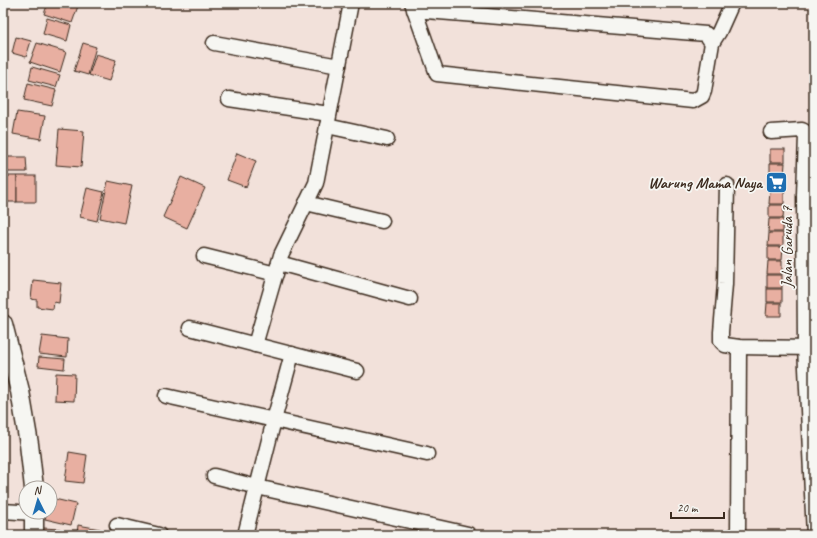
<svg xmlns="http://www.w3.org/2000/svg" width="817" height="538" font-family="Caveat,sans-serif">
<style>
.building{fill:#e8afa1;stroke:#3b2a1e}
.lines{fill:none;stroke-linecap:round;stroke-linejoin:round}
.minor-casing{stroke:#3b2a1e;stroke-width:17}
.tertiary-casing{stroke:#3b2a1e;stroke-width:21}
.minor{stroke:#f6f6f2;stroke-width:14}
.tertiary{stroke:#f6f6f2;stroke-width:18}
.labels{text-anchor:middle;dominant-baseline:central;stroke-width:3.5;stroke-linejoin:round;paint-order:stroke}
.poi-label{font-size:16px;font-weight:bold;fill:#3b2a1e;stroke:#f6f6f2;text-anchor:end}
.street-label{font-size:16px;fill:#3b2a1e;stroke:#f6f6f2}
</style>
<rect width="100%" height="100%" fill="#f2e1da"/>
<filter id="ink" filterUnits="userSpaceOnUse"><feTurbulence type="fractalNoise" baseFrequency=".025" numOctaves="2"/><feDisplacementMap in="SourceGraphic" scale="8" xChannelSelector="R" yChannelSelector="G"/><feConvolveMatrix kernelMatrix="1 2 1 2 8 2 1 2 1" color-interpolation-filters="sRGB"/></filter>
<g filter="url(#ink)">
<g class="building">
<path d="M48 3H71L78 6 72 23 44 14Z"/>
<path d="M47 18 71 25 67 41 43 34Z"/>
<path d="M16 37 31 41 26 57 12 53Z"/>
<path d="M37 43 66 52 60 72 30 62Z"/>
<path d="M83 43 96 47 88 75 74 71Z"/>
<path d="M96 54 116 60 109 81 89 75Z"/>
<path d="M32 67 60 75 56 87 29 80Z"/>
<path d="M28 83 56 90 52 106 24 100Z"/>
<path d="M17 112 45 116 41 139 13 134Z"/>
<path d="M59 129 84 131 81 167 56 165Z"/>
<rect x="770" y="149" width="15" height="13"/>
<path d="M237 153 256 161 246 187 227 180Z"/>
<path d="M3 157H26L27 172H4Z"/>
<path d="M770 163H785L784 176H770Z"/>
<path d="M5 176H17V202H4Z"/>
<rect x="17" y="176" width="19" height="26"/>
<path d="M181 177 205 188 187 228 163 217Z"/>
<path d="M770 177H785L784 190H769Z"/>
<path d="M108 181 132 186 124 223 100 218Z"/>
<path d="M87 188 104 192 97 221 80 217Z"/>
<path d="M770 191H784V204H769Z"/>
<path d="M769 205H784L783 218H769Z"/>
<path d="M769 219H783V232H768Z"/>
<path d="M769 233H783V246H768Z"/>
<path d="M768 247H783L782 260H768Z"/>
<path d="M768 261H782V274H767Z"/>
<rect x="767" y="275" width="15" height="13"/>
<path d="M33 280 61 283 59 303 54 302 53 309 37 307V300L31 299Z"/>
<rect x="767" y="289" width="15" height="13"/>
<path d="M767 303H781V316H766Z"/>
<path d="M42 336 68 339 67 357 39 354Z"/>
<path d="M39 357 65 359 64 369 38 366Z"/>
<path d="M56 373 75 374 74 401 55 400Z"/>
<path d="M69 452 87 455 83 483 65 481Z"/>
<path d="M50 498 76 504 71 525 45 519 47 512H50Z"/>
<path d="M78 525 100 529 99 535H77Z"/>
<path d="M43 528 60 529 59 535H42Z"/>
</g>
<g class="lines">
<defs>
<g id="minor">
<path d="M412 3 437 74 693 101 702 96 704 91 712 43 706 34 414 10"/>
<path d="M214 43 339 66"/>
<path d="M712 43 719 32 732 3"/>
<path d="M229 99 329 114"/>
<path d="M327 126 387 139"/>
<path d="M771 132 802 130 804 131 806 135 804 195 805 347 814 535"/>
<path d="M727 185 725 284 721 332V341L725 345 739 347 814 348"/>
<path d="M306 203 382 221"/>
<path d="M204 256 276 274"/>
<path d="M279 263 410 299"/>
<path d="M190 328 357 371"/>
<path d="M255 345 281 255 316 183 351 3"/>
<path d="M166 396 427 454"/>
<path d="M214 476 257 487 468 534"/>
<path d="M3 511 34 513"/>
<path d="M117 525 159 535"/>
<path d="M245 535 274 420 292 354"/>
<path d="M738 535 739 347"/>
</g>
<g id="tertiary">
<path d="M3 324 20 391 29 444 34 488"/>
<path d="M34 512V535"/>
</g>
</defs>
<use href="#minor" class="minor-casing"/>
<use href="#tertiary" class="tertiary-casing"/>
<use href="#minor" class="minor"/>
<use href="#tertiary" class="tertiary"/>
</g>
</g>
<defs>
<symbol id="supermarket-square" viewBox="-11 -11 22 22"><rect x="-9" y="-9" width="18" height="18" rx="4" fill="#1f6fb2" stroke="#f6f6f2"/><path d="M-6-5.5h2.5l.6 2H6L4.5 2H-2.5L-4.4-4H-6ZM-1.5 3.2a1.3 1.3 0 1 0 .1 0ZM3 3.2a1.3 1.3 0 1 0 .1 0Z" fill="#fff"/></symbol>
</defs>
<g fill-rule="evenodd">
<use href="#supermarket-square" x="764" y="170" width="25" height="25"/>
</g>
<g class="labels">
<g class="poi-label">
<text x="762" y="183">Warung Mama Naya</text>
</g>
<g class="street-label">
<text transform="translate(787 247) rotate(-90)">Jalan Garuda 7</text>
</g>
</g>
<rect width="817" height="538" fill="none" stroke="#f6f6f2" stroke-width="16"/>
<rect x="8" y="8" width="801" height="522" fill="none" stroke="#3b2a1e" stroke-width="1.5" filter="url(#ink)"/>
<g transform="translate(38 500) rotate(355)"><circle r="19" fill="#f6f6f2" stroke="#aba49d"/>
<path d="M0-3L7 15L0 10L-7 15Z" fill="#1f6fb2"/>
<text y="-6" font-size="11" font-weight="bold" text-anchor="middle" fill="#3b2a1e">N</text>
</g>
<path d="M671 512v6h53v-6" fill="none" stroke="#3b2a1e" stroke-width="2"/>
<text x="677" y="512" font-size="12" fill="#3b2a1e" stroke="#f6f6f2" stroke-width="3" paint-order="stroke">20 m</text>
</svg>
